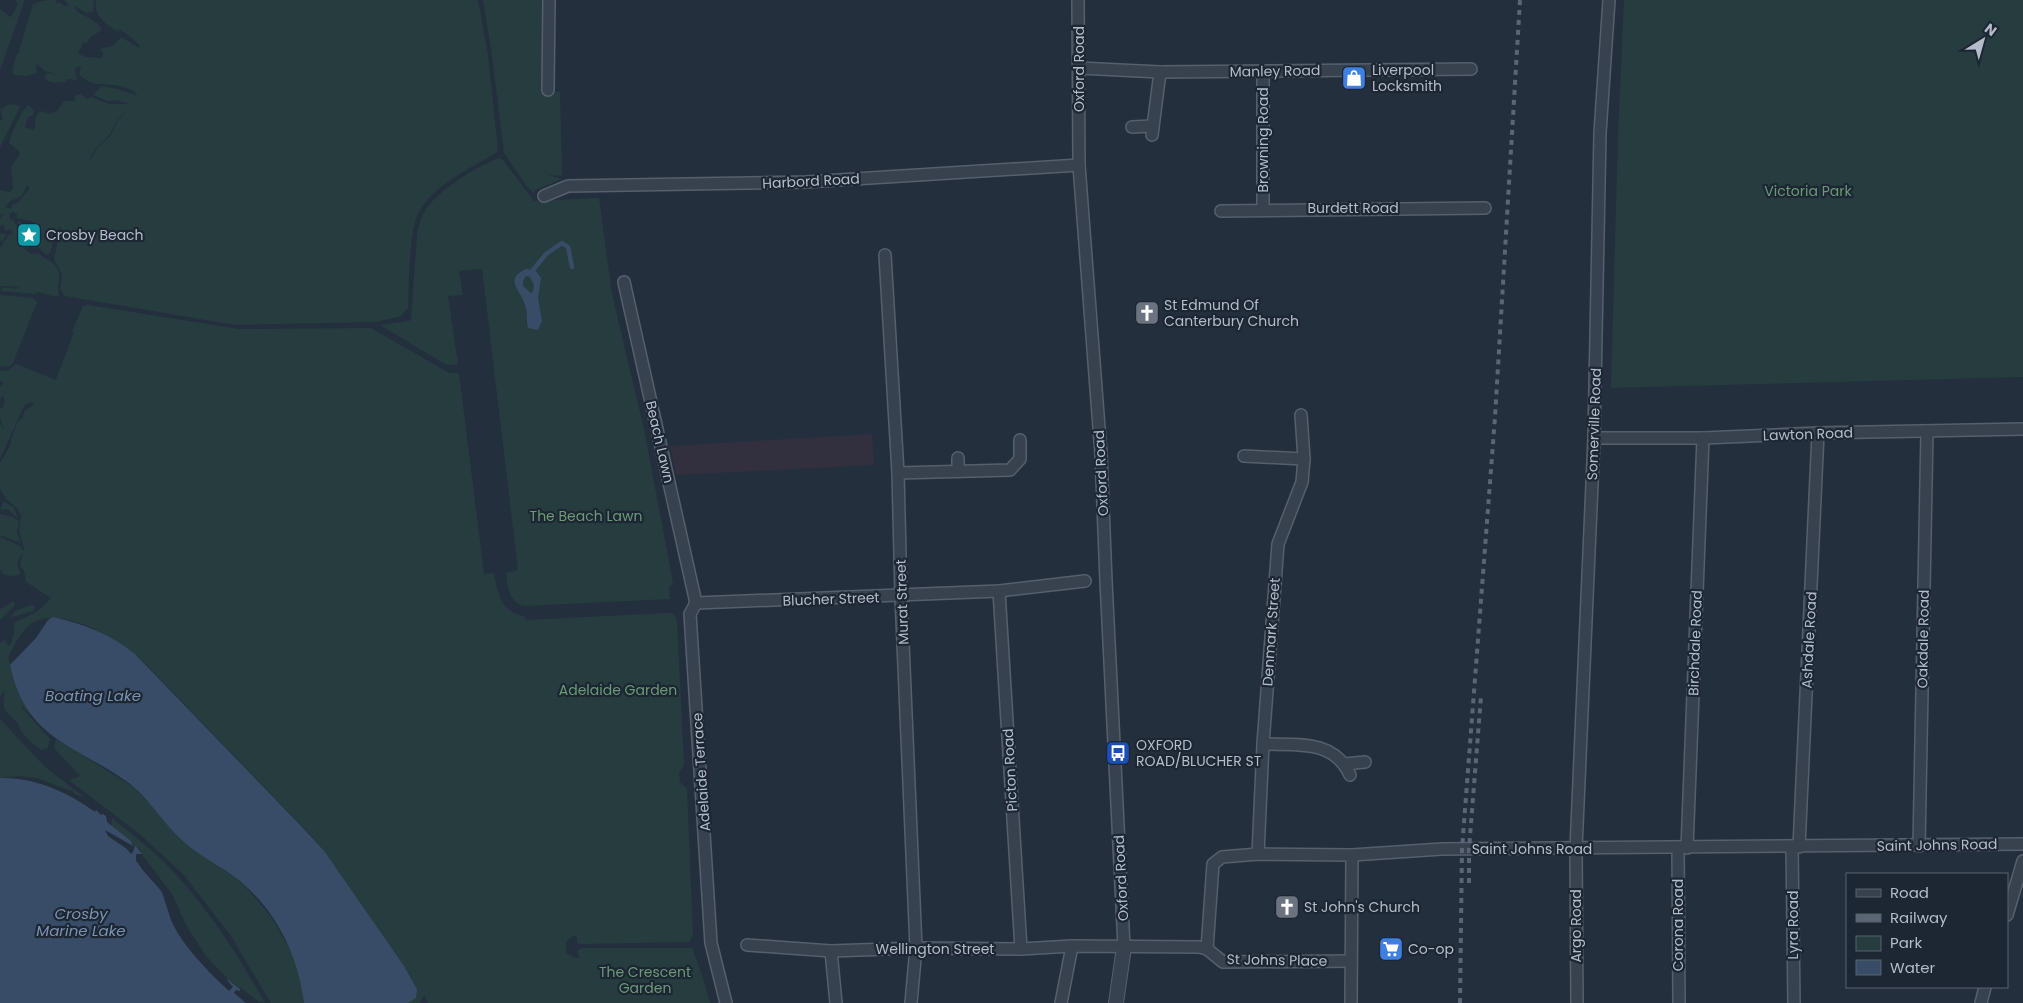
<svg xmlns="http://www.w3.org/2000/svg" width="2023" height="1003" font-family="Poppins,sans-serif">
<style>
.medical{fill:#32303f}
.green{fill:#263c3f;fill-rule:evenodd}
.water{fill:#394c67;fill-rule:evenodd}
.pier{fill:#242f3e}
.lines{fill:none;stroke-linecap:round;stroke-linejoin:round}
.stream{stroke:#394c67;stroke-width:4.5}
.minor-casing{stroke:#565f6c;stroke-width:14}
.tertiary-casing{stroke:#565f6c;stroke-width:16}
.minor{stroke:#38414e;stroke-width:11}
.tertiary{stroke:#38414e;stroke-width:14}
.rail{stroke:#5a6575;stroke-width:4;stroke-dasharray:5 5;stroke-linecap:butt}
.labels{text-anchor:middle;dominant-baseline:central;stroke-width:4.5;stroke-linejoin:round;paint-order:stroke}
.street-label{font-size:14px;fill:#b4bcc9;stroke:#1d2633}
.poi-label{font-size:14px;fill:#b4bcc9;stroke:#1d2633;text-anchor:start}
.park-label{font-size:14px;fill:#6b9a76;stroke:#1d2633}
.water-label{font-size:15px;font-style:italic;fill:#7c92b1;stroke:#1d2633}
</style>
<rect width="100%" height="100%" fill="#242f3e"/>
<path class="medical" d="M872 434 874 465 676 475 670 446Z"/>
<g class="green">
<path d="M15 0H25L0 70V9L10 17 12 16 18 4Z"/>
<path d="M45 0H57L55 4 59 2 65 6 69 5 64 0H94L93 12 87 13 74 6C77 15 88 15 94 22L97 23 102 30 90 37 88 42 83 43 78 54 87 57 102 58 103 53 100 49 113 46 121 37 139 48 140 46C134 40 127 33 119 29V32C106 25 93 16 96 0H478L488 55 498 149 497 152C470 169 430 186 417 216 409 236 409 285 408 308L401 316 376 322 235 325 65 296 60 289 62 275 54 259 61 226 56 232 50 253 46 255 26 235 17 222 20 221 23 225 38 223 17 218V214L13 212 9 214 10 219 13 220 17 226V229L22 235 23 242H29L33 246 24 248 31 254 38 253C48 261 61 264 59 279 59 286 57 289 59 295L57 297 37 292 35 294 1 291 2 287 17 289 19 287 2 286 0 287V248L8 236 6 235 3 242 0 240V233L9 235 13 233 10 229 6 231 3 225 0 226V219L4 213 0 215V190L9 192 13 189 11 167 20 154 18 150 9 143C12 132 20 113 28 105L34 110 33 115 28 117 25 127 34 130C37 122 33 115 42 111L49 114 57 111 64 101H75V96L81 94 87 99 91 97 109 104H129L116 100 108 101 93 95 102 86 118 89 138 96C128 84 111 85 97 84 90 83 84 79 79 75L81 66 75 68 77 80 67 79 65 83 58 82 55 83 48 81 44 77 48 73 60 75 45 71 36 63 37 73 26 76 13 75C11 69 15 61 17 54L20 52 19 51 33 4 41 1H47ZM127 111 118 120 110 137 98 147 90 160C92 148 104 143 110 134 117 122 114 121 127 111ZM27 185 30 188 15 206 20 201 12 205V209L5 207 10 201 21 197Z"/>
<path d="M483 0H544L545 92 560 91 562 175 554 176 543 171 554 177 562 179 535 190V194L527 187 504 153 491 49Z"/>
<path d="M1624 0H2023V377L1611 388 1618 135Z"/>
<path d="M14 104 20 107 0 147V121L3 119 0 109 8 105Z"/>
<path d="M499 158 503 160 534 201 599 198 612 294 644 429 673 583 669 588 670 599 524 606C508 601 508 587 506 573L518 570 482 269 459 271 463 295 448 296 458 364 449 365 445 364 380 325 409 321 411 319 417 235C418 226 421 217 426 209 440 189 476 167 499 158Z"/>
<path d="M0 295 33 298 37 302 13 363 9 367 0 366Z"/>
<path d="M88 305 239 329 371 328 449 373H459L484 574 494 573C498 593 500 612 524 616L526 620 667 613H673L677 620 684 765 679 773 680 782 687 789 693 935 689 942 580 944 577 943V937L574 935 566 942V953L575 958H580L577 951 582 948H692L702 975 710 1003H428L424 995 420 1003H409L417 989 411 977 337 869 314 839 143 661C120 641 56 599 27 627 19 635 13 647 8 657 13 680 21 699 35 719L21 705 22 708 50 739 48 748 41 750C34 745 26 738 21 731 19 729 19 725 18 723 9 713 0 712 5 693L3 692 0 697V643L5 640 8 646 11 644 15 629 14 627 15 622C29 616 41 611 51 598L26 582 24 571 20 566 23 552 17 563 20 572 19 575 9 576 3 574 2 570 0 571V537L20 546 23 551 24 549 19 530 21 516 17 508 7 500 0 489V463L10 446 11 439 18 421 23 417C24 408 29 410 34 404L30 402 24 406 0 459V424L4 430 0 418V408L3 407 5 400 2 395 0 400V387L4 382 0 381V370L7 371 16 364 56 380 74 332 72 331 83 306Z"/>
<path d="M4 501 14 508 18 518 7 509 0 510Z"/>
<path d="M0 514 13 517 19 521 17 532 21 543 0 535Z"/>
<path d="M14 601 15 605 0 620V609Z"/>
<path d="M31 605 35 606 33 611 9 618 16 611Z"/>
<path d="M0 719 45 767 84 797 74 794 72 789 70 791 37 778 19 776 0 778Z"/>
<path d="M56 739 132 786 210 861 240 881 252 894 272 918 294 957 300 976 304 1003H271L231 936 184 875 143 837 69 780 80 776 54 748Z"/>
<path d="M112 818C129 832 148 846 164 862 205 903 237 953 265 1003L258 1001 228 979 206 956 187 927 172 894 143 856 139 848 133 846 131 841 111 826Z"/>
</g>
<g class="water">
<path d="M526 269 535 270 541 278 538 298 542 321 538 330 528 328C526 320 528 313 525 305 521 290 503 280 526 269ZM526 276 530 277 534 285 533 291 531 293 523 286V281Z"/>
<path d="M53 617C84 624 110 634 135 654L302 827 325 852 404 966 417 989 416 998 408 1003H304C298 956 277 912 240 881 222 867 201 857 184 842 163 824 149 797 126 781 73 744 26 739 10 665L36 638 48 620Z"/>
<path d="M0 778C34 777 68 792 95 812L96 810 101 815 103 814 106 816 107 822 131 841 133 846 108 836 126 848 131 853 135 845 142 854 136 855C137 869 154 880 162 892 167 901 168 912 172 922 184 948 208 971 229 990L230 984 226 978 240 989V991L236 990 234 993 246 1003H0Z"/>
</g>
<g class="pier">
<path d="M105 830 133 846 135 845 133 852 131 854 126 848 108 836Z"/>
<path d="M136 854H142L143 856 139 857V860L164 891 174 919 182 934 211 971 229 987 223 977 225 976 228 979H226L233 987 229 991 209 972 179 935 171 920 162 892 136 861Z"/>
</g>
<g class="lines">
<path class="stream" d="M533 270 546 254 562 243 568 247 572 267"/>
<defs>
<g id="minor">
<path d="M1078 0 1079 165 1101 454 1106 581 1124 947"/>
<path d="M1079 68 1160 72 1471 69"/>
<path d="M1263 72V209"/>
<path d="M548 90 549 0"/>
<path d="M1132 127 1152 126"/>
<path d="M1152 135 1160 72"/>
<path d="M544 196 568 186 806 182 1079 165"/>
<path d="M1221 211 1485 208"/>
<path d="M885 255 898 473 901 596 916 948 911 1003"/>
<path d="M624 282 696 603"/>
<path d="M1594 438H1703L1818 433 2023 429"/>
<path d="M1244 456 1304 459"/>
<path d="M958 458V471"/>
<path d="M898 473 1010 470 1020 459V440"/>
<path d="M999 591 1021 949"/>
<path d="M696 603 690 614 711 943 726 1003"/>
<path d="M696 603 999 591 1085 581"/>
<path d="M1263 744C1296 745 1334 739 1350 775"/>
<path d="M1345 764 1365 762"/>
<path d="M1919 846 1927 431"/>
<path d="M1792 847 1794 1003"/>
<path d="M1799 847 1818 433"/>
<path d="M1678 848 1679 1003"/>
<path d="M1687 848 1703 438"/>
<path d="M1258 854 1263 744 1278 544 1302 482 1304 459 1301 415"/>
<path d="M2007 915 2023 861"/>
<path d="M747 945 831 951 916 948 1021 949 1072 946 1199 947 1207 949 1213 864 1222 857 1258 854 1352 855 1442 849 2023 844"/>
<path d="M1207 949 1223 962 1351 961"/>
<path d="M831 951 836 1003"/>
<path d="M1061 1003 1072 946"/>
<path d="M1351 1003 1352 855"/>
<path d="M1577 1003 1576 849 1594 438 1600 133 1609 0"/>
<path d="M1981 1003 1985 987"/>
</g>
<path id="tertiary" d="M1116 1003 1124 947"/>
</defs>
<use href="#minor" class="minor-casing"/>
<use href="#tertiary" class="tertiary-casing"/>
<use href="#minor" class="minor"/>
<use href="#tertiary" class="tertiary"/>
<g class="rail">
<path d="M1469 883V849L1481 696"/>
<path d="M1460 1003 1462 849 1495 417 1520 0"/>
</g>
</g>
<defs>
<symbol id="shop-square" viewBox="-11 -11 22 22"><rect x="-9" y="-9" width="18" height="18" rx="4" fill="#3f7fe0" stroke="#1d2633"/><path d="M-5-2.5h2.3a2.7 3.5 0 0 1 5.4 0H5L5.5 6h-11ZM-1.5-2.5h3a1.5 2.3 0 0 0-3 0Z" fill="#fff"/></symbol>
<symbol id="sight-square" viewBox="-11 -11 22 22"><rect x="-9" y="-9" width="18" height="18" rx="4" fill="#0f9aa8" stroke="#1d2633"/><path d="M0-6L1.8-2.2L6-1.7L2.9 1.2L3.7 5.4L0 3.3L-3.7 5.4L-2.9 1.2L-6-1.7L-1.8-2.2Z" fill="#fff"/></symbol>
<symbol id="church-square" viewBox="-11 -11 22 22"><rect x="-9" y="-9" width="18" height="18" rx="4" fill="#6b7280" stroke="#1d2633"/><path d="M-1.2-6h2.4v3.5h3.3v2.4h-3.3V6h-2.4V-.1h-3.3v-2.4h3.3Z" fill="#fff"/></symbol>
<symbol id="bus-square" viewBox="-11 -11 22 22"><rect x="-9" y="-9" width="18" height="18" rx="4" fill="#1a4fb4" stroke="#1d2633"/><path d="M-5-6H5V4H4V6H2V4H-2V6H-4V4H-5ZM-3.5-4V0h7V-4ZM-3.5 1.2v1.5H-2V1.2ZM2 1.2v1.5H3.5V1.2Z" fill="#fff"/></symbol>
<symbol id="supermarket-square" viewBox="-11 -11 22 22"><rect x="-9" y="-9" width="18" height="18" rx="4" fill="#3f7fe0" stroke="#1d2633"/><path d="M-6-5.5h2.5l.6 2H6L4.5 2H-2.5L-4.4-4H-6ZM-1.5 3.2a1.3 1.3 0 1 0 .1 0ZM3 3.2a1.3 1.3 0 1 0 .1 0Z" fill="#fff"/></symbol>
</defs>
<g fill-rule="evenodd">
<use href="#shop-square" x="1340" y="64" width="28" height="28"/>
<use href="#sight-square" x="15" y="221" width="28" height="28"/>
<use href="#church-square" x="1133" y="299" width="28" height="28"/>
<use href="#bus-square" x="1104" y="739" width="28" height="28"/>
<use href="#church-square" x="1273" y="893" width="28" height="28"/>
<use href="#supermarket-square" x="1377" y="935" width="28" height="28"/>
</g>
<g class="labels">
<g class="street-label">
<text transform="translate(1079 69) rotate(-90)">Oxford Road</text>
<text transform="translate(1275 71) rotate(-1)">Manley Road</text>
<text transform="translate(1263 140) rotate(-90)">Browning Road</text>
<text transform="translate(811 181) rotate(-3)">Harbord Road</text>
<text x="1353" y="208">Burdett Road</text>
<text transform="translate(1594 424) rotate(-88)">Somerville Road</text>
<text transform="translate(1808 434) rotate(-2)">Lawton Road</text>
<text transform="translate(660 442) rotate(77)">Beach Lawn</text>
<text transform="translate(1101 473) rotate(-93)">Oxford Road</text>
<text transform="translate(831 599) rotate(-2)">Blucher Street</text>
<text transform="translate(902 602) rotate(-92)">Murat Street</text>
<text transform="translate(1271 632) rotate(-86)">Denmark Street</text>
<text transform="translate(1923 639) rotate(-89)">Oakdale Road</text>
<text transform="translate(1809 640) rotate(-87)">Ashdale Road</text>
<text transform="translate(1695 643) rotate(-88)">Birchdale Road</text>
<text transform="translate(1010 770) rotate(-93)">Picton Road</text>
<text transform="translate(701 772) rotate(-94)">Adelaide Terrace</text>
<text transform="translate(1937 845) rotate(-1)">Saint Johns Road</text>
<text x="1532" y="849">Saint Johns Road</text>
<text transform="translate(1121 878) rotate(-93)">Oxford Road</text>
<text transform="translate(1678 925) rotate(-90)">Corona Road</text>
<text transform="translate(1793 925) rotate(-90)">Lyra Road</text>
<text transform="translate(1576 926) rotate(-90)">Argo Road</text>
<text x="935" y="949">Wellington Street</text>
<text transform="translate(1277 960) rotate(1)">St Johns Place</text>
</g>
<g class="poi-label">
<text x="1372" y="70">Liverpool<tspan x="1372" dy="16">Locksmith</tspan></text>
<text x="46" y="235">Crosby Beach</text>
<text x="1164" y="305">St Edmund Of<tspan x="1164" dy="16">Canterbury Church</tspan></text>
<text x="1136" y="745">OXFORD<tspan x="1136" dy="16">ROAD/BLUCHER ST</tspan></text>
<text x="1304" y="907">St John's Church</text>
<text x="1408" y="949">Co-op</text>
</g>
<g class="park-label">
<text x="1808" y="191">Victoria Park</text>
<text x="586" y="516">The Beach Lawn</text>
<text x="618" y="690">Adelaide Garden</text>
<text x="645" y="972">The Crescent<tspan x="645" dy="16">Garden</tspan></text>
</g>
<g class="water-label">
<text x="93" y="695">Boating Lake</text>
<text x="81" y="913">Crosby<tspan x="81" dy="17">Marine Lake</tspan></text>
</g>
</g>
<rect x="1846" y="873" width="162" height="115" fill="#1d2633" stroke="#59626f"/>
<rect x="1856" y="889" width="25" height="8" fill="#38414e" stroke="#59626f"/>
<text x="1890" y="898" font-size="15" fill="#b4bcc9">Road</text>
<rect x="1856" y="914" width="25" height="8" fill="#5a6575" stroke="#59626f"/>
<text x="1890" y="923" font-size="15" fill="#b4bcc9">Railway</text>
<rect x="1856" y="936" width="25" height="15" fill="#263c3f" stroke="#59626f"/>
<text x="1890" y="948" font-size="15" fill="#b4bcc9">Park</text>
<rect x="1856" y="960" width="25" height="15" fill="#394c67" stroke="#59626f"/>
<text x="1890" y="973" font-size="15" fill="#b4bcc9">Water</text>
<g transform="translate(1983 40) rotate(37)" stroke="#1d2633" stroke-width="4" paint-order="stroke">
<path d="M0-4L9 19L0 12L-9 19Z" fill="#b4bcc9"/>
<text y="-8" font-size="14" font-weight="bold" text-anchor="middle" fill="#b4bcc9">N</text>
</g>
</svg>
